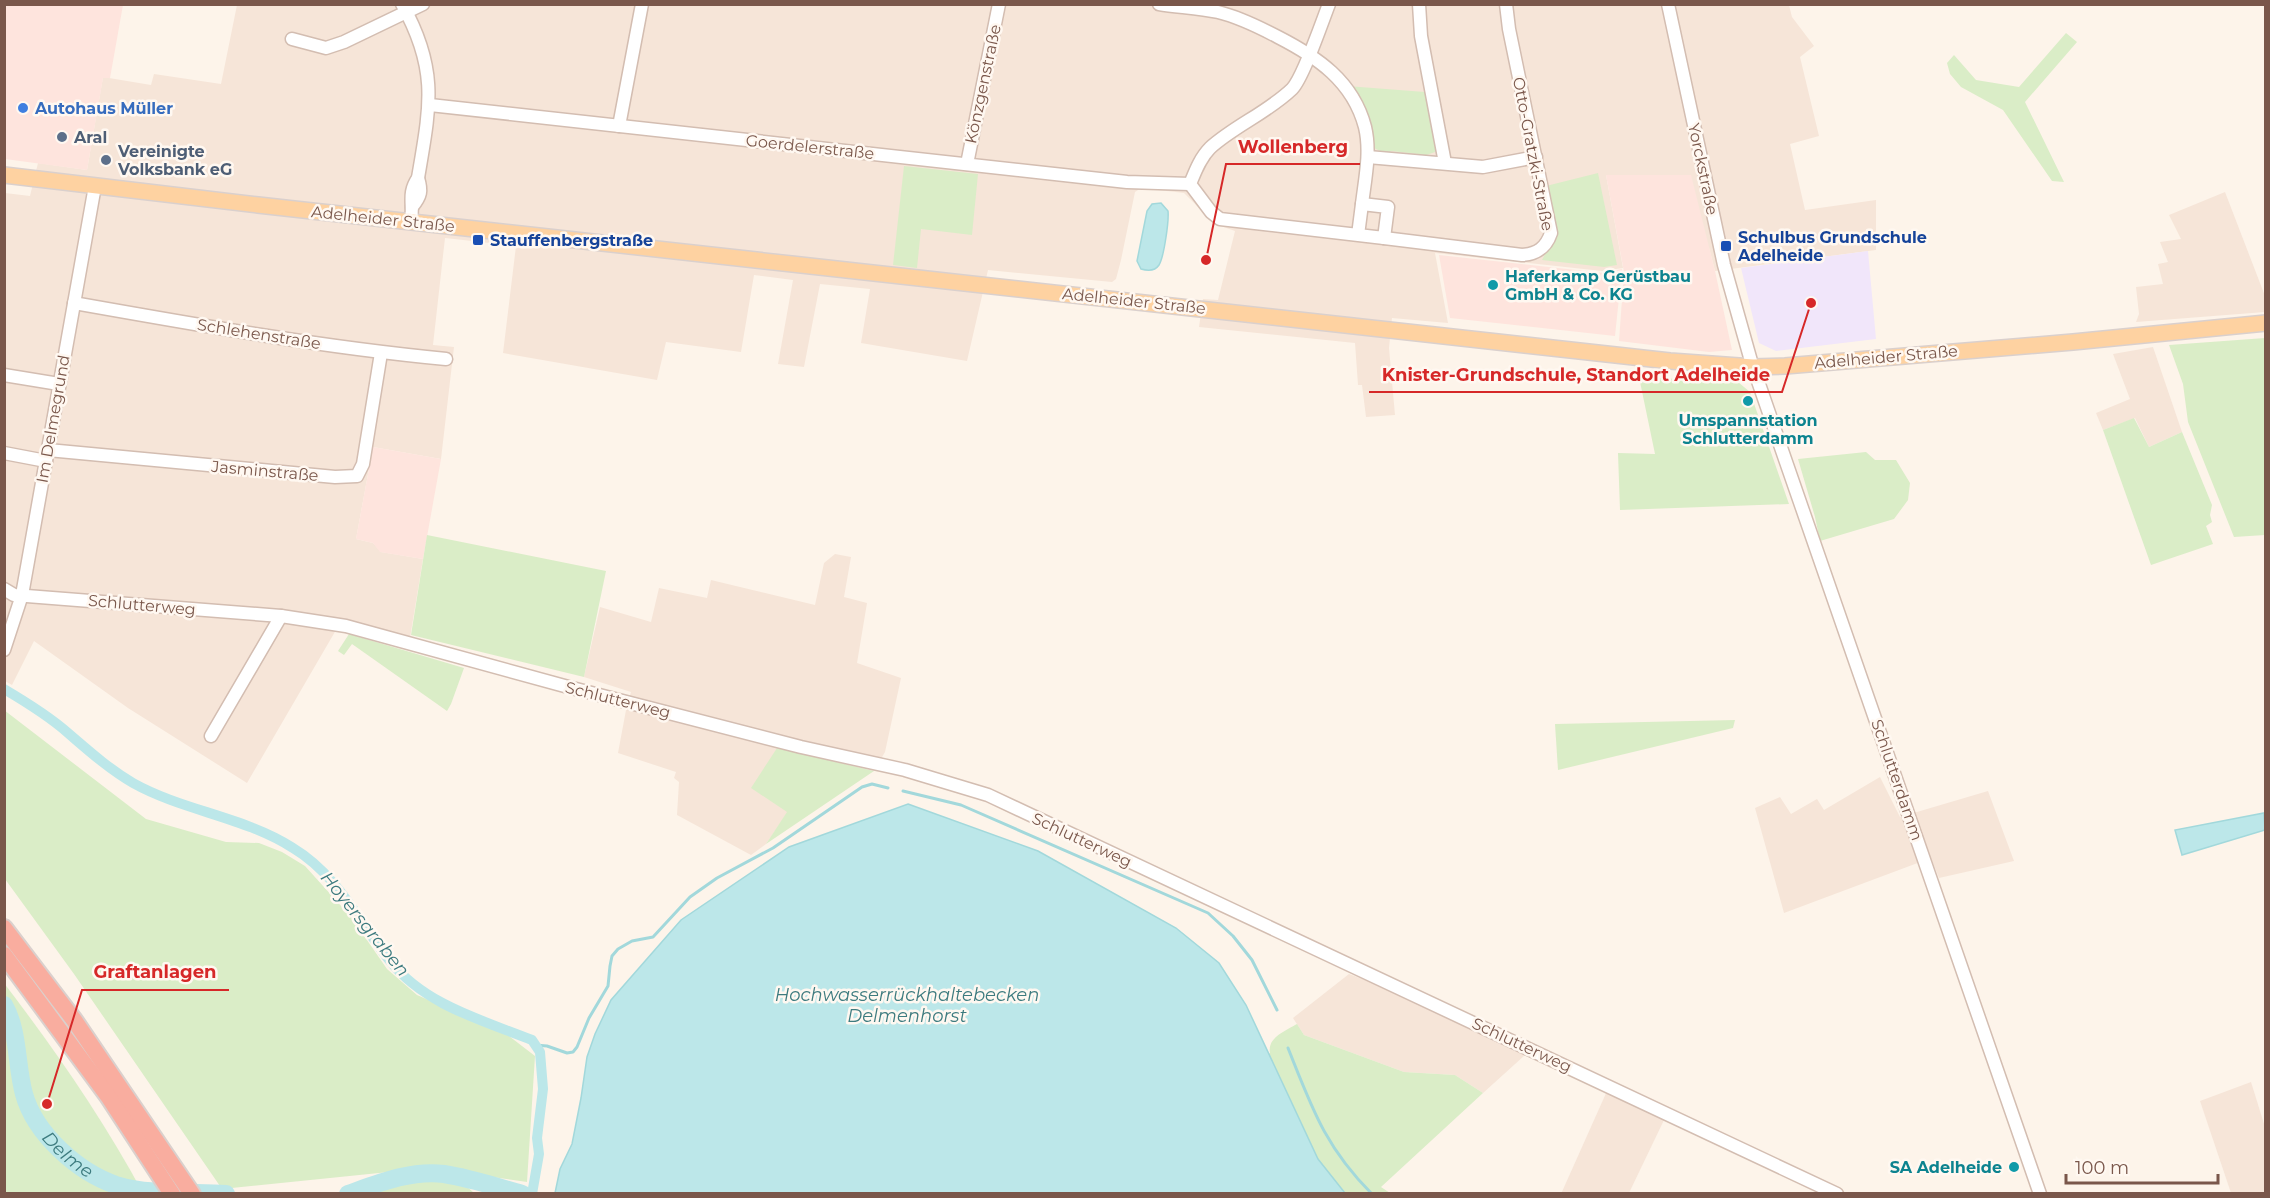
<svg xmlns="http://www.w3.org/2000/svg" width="2270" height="1198" font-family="Montserrat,sans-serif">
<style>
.residential{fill:#f6e5d8}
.commercial{fill:#fee4dd}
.education{fill:#f1e6fa}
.green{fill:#daedc7}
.water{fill:#bce7e9;stroke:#a2d8db;stroke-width:1.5}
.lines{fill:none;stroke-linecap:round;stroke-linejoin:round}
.stream{stroke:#a2d8db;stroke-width:3}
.canal{stroke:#bce7e9;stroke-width:10}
.river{stroke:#bce7e9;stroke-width:18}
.minor-casing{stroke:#d3bdb1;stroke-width:15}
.major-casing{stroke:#dad0cd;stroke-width:18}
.highway-casing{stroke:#dad0cd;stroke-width:20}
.minor{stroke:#fff;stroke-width:12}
.major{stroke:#fed2a1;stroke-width:15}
.highway{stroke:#f9ad9f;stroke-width:16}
.shop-dot{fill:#3f7fe0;stroke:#fff8f1;stroke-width:2}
.service-dot{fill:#5c6f8a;stroke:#fff8f1;stroke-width:2}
.transit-dot{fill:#1a4fb4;stroke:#fff8f1;stroke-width:2}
.culture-dot{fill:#0f9aa8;stroke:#fff8f1;stroke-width:2}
.labels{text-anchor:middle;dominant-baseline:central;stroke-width:5;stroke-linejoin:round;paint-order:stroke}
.street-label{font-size:16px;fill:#7a574b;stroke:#fff8f1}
.shop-label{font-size:16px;font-weight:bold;fill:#366cbe;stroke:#fff8f1;text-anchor:start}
.service-label{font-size:16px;font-weight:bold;fill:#4e5e75;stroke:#fff8f1;text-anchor:start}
.transit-label{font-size:16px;font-weight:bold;fill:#164399;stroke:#fff8f1;text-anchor:start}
.culture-label{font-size:16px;font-weight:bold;fill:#0d838f;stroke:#fff8f1;text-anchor:start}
.water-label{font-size:18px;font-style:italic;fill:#3d7b7f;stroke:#fff8f1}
.leader{fill:none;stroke:#d62828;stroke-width:2}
.callout-dot{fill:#d62828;stroke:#fff8f1;stroke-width:2}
.callout-label{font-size:18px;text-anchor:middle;font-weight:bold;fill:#d62828;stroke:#fff8f1;stroke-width:5;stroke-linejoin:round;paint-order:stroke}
</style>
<rect width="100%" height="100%" fill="#fdf4ea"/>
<g class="residential">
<path d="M237 5H1789L1792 17 1814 46 1800 57 1819 136 1790 144 1805 210 1876 200V250L1715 271 1709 248 1606 175 1623 268 1602 271 1435 253 1448 323 1392 318 1389 348 1395 415 1366 417 1362 385H1358L1355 343 1199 327 1203 299 1218 300 1235 231 1215 224 1184 193 1141 188 1135 192 1121 260 1116 279 1112 282 988 270 967 361 861 343 870 289 820 284 804 367 778 364 793 280 754 275 741 352 666 342 657 380 503 353 516 246 445 238 433 345 454 347 441 459 373 447 356 539 373 543 381 552 423 559 408 650 336 630 247 783 128 708 34 641 12 685 5 681V193L30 196 38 163 87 170 103 77 151 85 154 74 221 84Z"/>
<path d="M2225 192 2265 296V312L2136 322 2139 314 2136 287 2163 284 2158 264 2168 262 2160 242 2181 239 2169 215Z"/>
<path d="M2153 347 2182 432 2149 447 2135 418 2103 430 2096 413 2130 399 2113 354Z"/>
<path d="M835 554 851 557 844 597 867 603 857 663 901 678 885 752 874 771 777 748 788 812 766 844 751 855 677 815 679 782 674 778 676 772 618 753 626 710 631 692 584 677 600 607 651 622 659 588 707 598 711 580 815 605 824 563Z"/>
<path d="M1880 777 1900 817 1988 791 2014 861 1939 878 1931 858 1784 913 1755 808 1780 797 1791 814 1817 799 1824 810Z"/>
<path d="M1349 974 1394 991 1525 1055 1483 1093 1455 1075 1404 1072 1304 1035 1293 1018Z"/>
<path d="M2251 1082 2265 1127V1193H2231L2200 1101Z"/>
<path d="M1607 1091 1664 1120 1629 1193 1561 1194Z"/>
</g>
<g class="commercial">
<path d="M5 4 123 5 110 78H103L87 170 5 159Z"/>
<path d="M1606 175H1691L1715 271 1732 350 1709 352 1619 341 1624 272Z"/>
<path d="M1439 255 1603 273 1622 269 1615 336 1450 318Z"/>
<path d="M373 447 441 459 423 559 380 552 373 543 356 539Z"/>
</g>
<path class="education" d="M1868 251 1876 339 1776 351 1759 343 1741 268Z"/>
<g class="green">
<path d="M2066 33 2077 42 2025 102 2064 182 2052 181 2003 110 1961 87 1950 74 1947 63 1954 55 1976 80 2019 87Z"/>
<path d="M1347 86 1425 92 1431 107 1428 111 1434 138 1438 140 1435 152 1421 157 1418 154 1391 151 1386 154 1372 147Z"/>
<path d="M904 166 978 174 972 235 921 229 917 268 893 265Z"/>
<path d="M1598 173 1617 265 1604 267 1542 260 1555 235 1546 186Z"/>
<path d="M2265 338V535L2234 537 2188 422 2183 384 2169 345Z"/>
<path d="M1639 377 1738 382 1750 392 1789 504 1620 510 1618 453 1655 454Z"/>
<path d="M2134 418 2149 447 2182 432 2212 505 2210 515 2212 522 2206 526 2213 544 2151 565 2103 430Z"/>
<path d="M1866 452 1875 460H1896L1910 483 1908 500 1894 519 1820 541 1815 517 1798 459Z"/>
<path d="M427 535 606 571 584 677 411 635Z"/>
<path d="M349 634 464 668 451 704 447 711 352 644 344 655 338 651Z"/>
<path d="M4 710 146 819 226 842 259 843 282 852 305 866 351 917 387 969 417 995 505 1033 535 1056 527 1182 428 1168 222 1189 74 974 5 879Z"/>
<path d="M1735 720 1733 728 1558 770 1555 724Z"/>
<path d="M777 748 874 771 766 844 787 812 751 788Z"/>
<path d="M4 983C55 1050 103 1119 143 1193H5Z"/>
<path d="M1297 1024 1304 1035 1404 1072 1455 1075 1483 1093 1381 1187 1390 1193 1082 1194 1270 1053C1267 1038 1285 1031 1297 1024Z"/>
<path d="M431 1180 464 1184 474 1193H375L388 1186Z"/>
</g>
<g class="water">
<path d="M1161 203 1168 211C1169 221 1164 257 1159 265 1155 271 1148 271 1141 269L1137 261 1147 211 1152 204Z"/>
<path d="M908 804 1038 851 1176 928 1219 963 1246 1005 1318 1159 1345 1193H555L560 1169 572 1144 581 1098 587 1057 595 1034 611 1000 681 920 789 847Z"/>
<path d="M2264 813 2265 830 2182 855 2175 830Z"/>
</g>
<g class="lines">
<g class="stream">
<path d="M903 791 961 805 1208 913 1233 936 1252 960 1277 1010"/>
<path d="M535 1045 547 1046 567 1053 573 1052 577 1047 589 1018 608 986 610 966 612 956 618 949 632 941 653 937 690 897 717 878 773 848 862 787 872 784 888 788"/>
<path d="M1288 1048C1312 1108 1325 1147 1372 1194"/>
</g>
<path class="canal" d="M4 689C26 702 49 716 68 733 89 751 109 769 133 783 183 811 245 817 293 848 338 875 359 922 390 961 425 1005 482 1020 532 1040L540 1052 543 1089 537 1138 539 1154 532 1194"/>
<g class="river">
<path id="s1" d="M4 1005C19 1031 16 1065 24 1094 35 1134 78 1172 116 1185 148 1195 192 1192 226 1194"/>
<path d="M348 1194C379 1183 411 1170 444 1174 470 1178 497 1187 522 1194"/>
</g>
<defs>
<g id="minor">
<path d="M402 4C439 70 430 107 418 178 407 194 414 203 411 221"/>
<path d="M1159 4C1178 7 1199 8 1218 12 1239 17 1259 27 1278 37 1317 57 1353 81 1365 127 1371 152 1365 179 1362 204"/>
<path d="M1329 4C1322 22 1303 78 1292 89 1267 113 1234 126 1210 148 1200 158 1195 172 1190 184L1211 212 1220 219 1384 238 1388 207 1362 204 1358 235"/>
<path d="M1419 4 1421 36 1445 163"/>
<path d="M1668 4 1724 265 1751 361 2040 1194"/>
<path d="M292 39 326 48 344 42 423 4"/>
<path d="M430 105 1127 182 1190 184"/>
<path d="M619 126 642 4"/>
<path d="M1368 157 1483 167 1536 157"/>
<path d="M967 164 999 4"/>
<path d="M412 207C421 196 422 191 418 178"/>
<path d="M1384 238 1522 255C1537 254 1546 248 1551 233L1509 29 1506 4"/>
<path d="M74 303C198 325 321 347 446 359"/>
<path d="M4 375 59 384"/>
<path d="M48 450 335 477 357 476 363 464 381 353"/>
<path d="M4 453 46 461"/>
<path d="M4 589 14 595 281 616 346 626 572 688 801 747 905 770 988 795 1837 1194"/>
<path d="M4 650 22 595 95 186"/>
<path d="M211 736 281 616"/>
</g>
<path id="major" d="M4 175 258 205 1670 361 1753 367 1785 366 2073 342 2266 323"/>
<g id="highway">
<path d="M4 928 74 1020 192 1194"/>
<path d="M4 955 108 1096 172 1194"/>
</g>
</defs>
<use href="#minor" class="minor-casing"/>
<use href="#major" class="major-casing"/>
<use href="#highway" class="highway-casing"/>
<use href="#minor" class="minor"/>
<use href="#major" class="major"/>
<use href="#highway" class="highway"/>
</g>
<circle class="shop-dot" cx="23" cy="108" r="6"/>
<g class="service-dot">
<circle cx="62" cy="137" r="6"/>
<circle cx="106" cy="160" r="6"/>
</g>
<g class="transit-dot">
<rect x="472" y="234" width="12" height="12" rx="3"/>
<rect x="1720" y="240" width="12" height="12" rx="3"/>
</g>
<g class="culture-dot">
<circle cx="1493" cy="285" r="6"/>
<circle cx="1748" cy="401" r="6"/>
<circle cx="2014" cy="1167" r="6"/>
</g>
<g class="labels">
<g class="street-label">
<text transform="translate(983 84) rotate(-78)">Könzgenstraße</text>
<text transform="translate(810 147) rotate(6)">Goerdelerstraße</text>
<text transform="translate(1533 154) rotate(79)">Otto-Gratzki-Straße</text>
<text transform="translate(1703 169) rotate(78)">Yorckstraße</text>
<text transform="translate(383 219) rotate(6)">Adelheider Straße</text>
<text transform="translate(1134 301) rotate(6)">Adelheider Straße</text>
<text transform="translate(259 334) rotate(9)">Schlehenstraße</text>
<text transform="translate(1886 357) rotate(-5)">Adelheider Straße</text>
<text transform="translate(53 419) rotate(-80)">Im Delmegrund</text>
<text transform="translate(265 471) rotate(5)">Jasminstraße</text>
<text transform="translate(142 605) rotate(5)">Schlutterweg</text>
<text transform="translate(618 700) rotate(14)">Schlutterweg</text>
<text transform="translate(1897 780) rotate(71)">Schlutterdamm</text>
<text transform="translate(1082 840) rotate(25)">Schlutterweg</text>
<text transform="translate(1522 1045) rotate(25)">Schlutterweg</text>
</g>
<g class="shop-label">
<text x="35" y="108">Autohaus Müller</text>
</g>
<g class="service-label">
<text x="74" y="137">Aral</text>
<text x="118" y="151">Vereinigte<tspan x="118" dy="18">Volksbank eG</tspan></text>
</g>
<g class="transit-label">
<text x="1738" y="237">Schulbus Grundschule<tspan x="1738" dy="18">Adelheide</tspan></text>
<text x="490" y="240">Stauffenbergstraße</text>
</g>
<g class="culture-label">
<text x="1505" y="276">Haferkamp Gerüstbau<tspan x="1505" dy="18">GmbH &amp; Co. KG</tspan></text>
<text x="1748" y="420" text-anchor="middle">Umspannstation<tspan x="1748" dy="18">Schlutterdamm</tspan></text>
<text x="2002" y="1167" text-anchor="end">SA Adelheide</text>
</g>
<g class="water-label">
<text transform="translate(365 924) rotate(51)">Hoyersgraben</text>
<text x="907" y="995">Hochwasserrückhaltebecken<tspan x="907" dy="21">Delmenhorst</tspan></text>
<text stroke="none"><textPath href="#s1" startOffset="168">Delme</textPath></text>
</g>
</g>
<path class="leader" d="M1206 260L1226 164H1360M1811 303L1782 392H1369M47 1104L82 990H229"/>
<g class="callout-dot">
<circle cx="1206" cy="260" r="6"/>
<circle cx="1811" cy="303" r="6"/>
<circle cx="47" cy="1104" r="6"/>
</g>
<g class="callout-label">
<text x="1293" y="153">Wollenberg</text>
<text x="1576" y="381">Knister-Grundschule, Standort Adelheide</text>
<text x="155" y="978">Graftanlagen</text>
</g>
<rect width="2270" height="1198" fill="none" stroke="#7a574b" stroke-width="12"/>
<path d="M2066 1174v9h152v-9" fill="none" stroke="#7a574b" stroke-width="3"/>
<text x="2075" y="1174" font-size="18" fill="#7a574b" stroke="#fff8f1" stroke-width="4.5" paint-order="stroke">100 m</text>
</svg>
